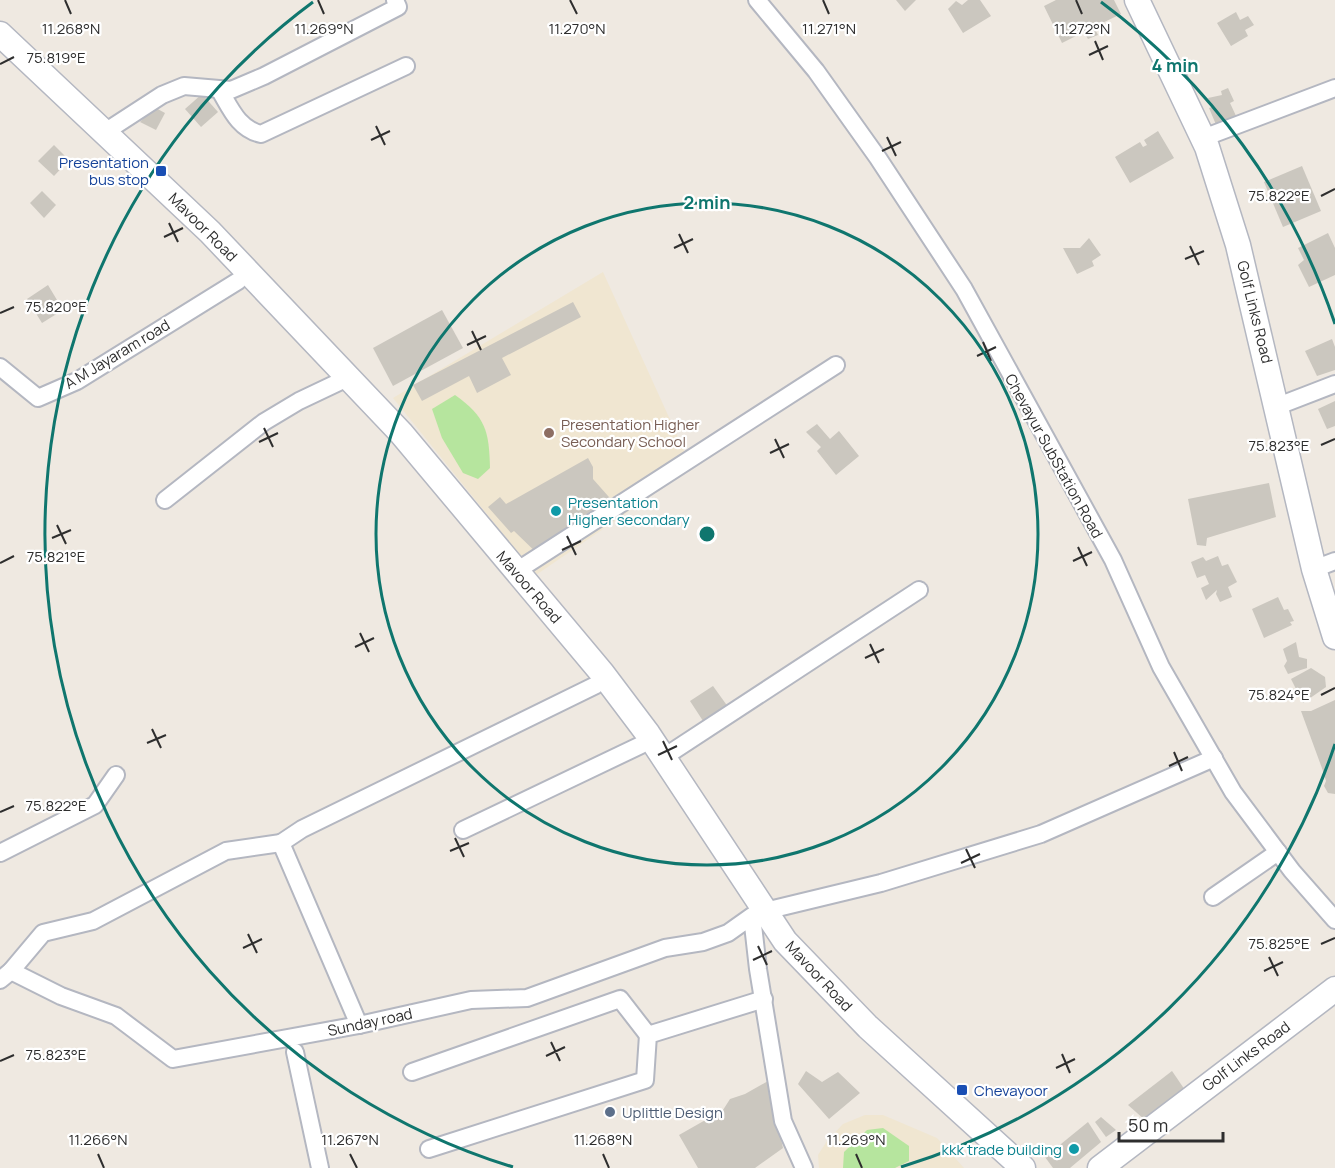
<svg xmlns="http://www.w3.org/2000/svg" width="1335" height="1168" font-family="Manrope,sans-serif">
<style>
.education{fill:#f0e6d1}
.green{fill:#b6e59e}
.building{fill:#cbc7bf}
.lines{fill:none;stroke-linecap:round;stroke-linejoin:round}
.minor-casing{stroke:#b4b7c1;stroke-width:20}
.secondary-casing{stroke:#b4b7c1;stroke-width:27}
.minor{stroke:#fff;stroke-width:16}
.secondary{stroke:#fff;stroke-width:24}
.ticks{fill:none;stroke:#2e2e2e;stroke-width:2}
.ring{fill:none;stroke:#0f766e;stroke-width:3}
.transit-dot{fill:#1a4fb4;stroke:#fff;stroke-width:2}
.education-dot{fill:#8d6e63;stroke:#fff;stroke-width:2}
.culture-dot{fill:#0f9aa8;stroke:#fff;stroke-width:2}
.service-dot{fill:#5c6f8a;stroke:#fff;stroke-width:2}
.labels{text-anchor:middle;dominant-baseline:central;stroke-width:4.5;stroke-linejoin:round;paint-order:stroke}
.transit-label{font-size:15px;fill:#164399;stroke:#fff;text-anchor:end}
.street-label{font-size:15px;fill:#2e2e2e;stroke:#fff}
.education-label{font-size:15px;fill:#785e54;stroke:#fff;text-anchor:start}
.culture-label{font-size:15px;fill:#0d838f;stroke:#fff;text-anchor:start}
.service-label{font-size:15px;fill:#4e5e75;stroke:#fff;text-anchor:start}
.ticks-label{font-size:15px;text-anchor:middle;fill:#2e2e2e;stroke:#fff;stroke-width:4.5;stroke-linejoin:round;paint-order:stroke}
.centre{fill:#0f766e;stroke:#fff;stroke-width:3}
.ring-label{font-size:18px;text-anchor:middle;font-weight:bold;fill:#0f766e;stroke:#fff;stroke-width:4.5;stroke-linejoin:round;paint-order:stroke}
</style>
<rect width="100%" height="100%" fill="#efe9e1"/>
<g class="education">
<path d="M603 272 692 468 536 575 393 398Z"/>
<path d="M865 1115H883L937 1138 964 1168H819L818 1155 827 1141 843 1124Z"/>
</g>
<g class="green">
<path d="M455 395C486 417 489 431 490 468L478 479 463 473 442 438 432 409Z"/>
<path d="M883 1128 909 1146V1161L895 1168H843L844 1152 867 1130Z"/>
</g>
<g class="building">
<path d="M896 0H916L905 11Z"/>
<path d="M968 0H980L991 16 963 33 948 9 956 1 962 5Z"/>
<path d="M1056 0H1114L1121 14 1094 27 1098 35 1088 39 1084 32 1062 43 1044 6Z"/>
<path d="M1236 12 1240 20 1248 16 1254 25 1245 30 1248 36 1231 46 1217 23Z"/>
<path d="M1228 88 1234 101 1230 103 1237 118 1217 127 1209 108 1212 107 1208 98 1222 95 1221 91Z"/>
<path d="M202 94 218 112 201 127 185 109Z"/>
<path d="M154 107 165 113 156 130 140 122Z"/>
<path d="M1158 131 1174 158 1130 183 1115 157 1140 142 1143 147 1147 145 1144 140Z"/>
<path d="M54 145 69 160 54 176 38 161Z"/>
<path d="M1302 166 1321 211 1283 227 1264 182Z"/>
<path d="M42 191 56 205 44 218 30 203Z"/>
<path d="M1328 233 1335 248V275L1309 287 1298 265 1304 260 1298 248Z"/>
<path d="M1089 238 1101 255 1092 261 1094 266 1077 274 1063 248H1080Z"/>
<path d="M48 285 63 310 42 323 27 299Z"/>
<path d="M573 302 581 317 502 358 511 375 477 393 469 376 422 401 413 385Z"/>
<path d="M442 310 463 348 393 386 373 348Z"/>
<path d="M1332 339 1335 347V370L1317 376 1305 351Z"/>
<path d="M1335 401V426L1327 429 1318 409Z"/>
<path d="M817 424 830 439 839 431 859 456 836 475 817 451 821 447 806 432Z"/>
<path d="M588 458 593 467V479L624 514 544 560 514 531 511 533 488 507 500 497 506 504Z"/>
<path d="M1269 483 1276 517 1207 538 1206 546 1197 545 1188 499Z"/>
<path d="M1218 556 1222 566 1228 564 1237 582 1228 587 1232 597 1220 602 1216 594 1217 590 1206 600 1201 588 1209 584 1205 575 1197 578 1191 562 1203 557 1206 561Z"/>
<path d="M1278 597 1284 610 1288 609 1294 621 1290 622 1292 625 1264 638 1252 609Z"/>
<path d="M1296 642 1299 657 1307 659V668L1288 674 1284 666 1287 661 1283 649Z"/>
<path d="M1311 668 1325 677 1326 687 1303 703 1291 679Z"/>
<path d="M713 686 731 711 707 727 690 701Z"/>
<path d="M1335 700V794L1328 793 1324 786 1326 781 1323 771 1301 711H1311Z"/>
<path d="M806 1071 822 1082 838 1072 860 1093 829 1119 798 1084Z"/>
<path d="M1172 1071 1185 1090 1145 1120 1128 1105Z"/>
<path d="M768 1081 783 1148 755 1168H698L679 1135 723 1110 730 1099 745 1094Z"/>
<path d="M1101 1117 1116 1130 1106 1137 1095 1122Z"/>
<path d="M1088 1122 1101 1142 1070 1168H1053L1045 1157Z"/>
</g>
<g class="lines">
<defs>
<g id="minor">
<path d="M757 0 816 71 878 158 964 289 1113 560 1161 667 1233 792 1292 871 1335 920"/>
<path d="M219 89C230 107 238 129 261 134L406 66"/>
<path d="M105 132 162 95 184 86 231 90 264 76 398 7 395 0"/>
<path d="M1203 138 1335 88"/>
<path d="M0 367 38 398 77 381 238 281"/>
<path d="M1278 406 1335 384"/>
<path d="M165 500 264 422 299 401 339 382"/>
<path d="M1314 569 1335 561"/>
<path d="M515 572 836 365"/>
<path d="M664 757 919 590"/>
<path d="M463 830 641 745"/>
<path d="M0 853 95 805 116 775"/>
<path d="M1213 897 1278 852"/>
<path d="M765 911 881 883 1041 834 1214 758"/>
<path d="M11 971 43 933 93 921 226 851 281 843"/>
<path d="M0 980 11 971 61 996 116 1016 173 1059 359 1025 471 1000 527 998 665 948 703 942 728 933 752 916 758 969 783 1121 804 1168"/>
<path d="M359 1025 281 843 302 829 596 685"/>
<path d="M295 1052 320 1168"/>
<path d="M412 1072 620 999 648 1035"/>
<path d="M429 1149 645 1080 648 1035 764 999"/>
</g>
<g id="secondary">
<path d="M1137 0 1207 147 1238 245 1314 569 1335 637"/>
<path d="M0 34 210 232 401 433 602 673 648 734 785 941 868 1027 1023 1168"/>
<path d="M1100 1168 1335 989"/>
</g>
</defs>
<use href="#minor" class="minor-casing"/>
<use href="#secondary" class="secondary-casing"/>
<use href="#minor" class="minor"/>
<use href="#secondary" class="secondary"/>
</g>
<path class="ticks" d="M65 0 71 14M318 0 324 14M570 0 577 14M823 0 829 14M1076 0 1082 14M1095 41 1103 60M1089 55 1108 46M0 64 14 57M376 126 385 145M887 137 896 156M371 140 390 131M882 151 901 142M1321 196 1335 189M169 223 178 242M679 234 688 253M164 237 183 228M1190 246 1199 265M674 248 693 239M1185 259 1204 251M0 313 14 307M472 331 481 350M983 342 991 361M467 345 486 336M977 356 996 347M264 428 273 447M775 439 784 458M259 442 278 433M1321 445 1335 439M770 453 789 444M57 525 66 544M567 536 576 555M52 538 71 530M1078 547 1087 566M562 550 581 541M1073 561 1092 552M0 563 14 556M360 633 369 652M870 644 879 663M355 647 374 638M865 658 884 649M1321 695 1335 688M152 729 161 748M663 741 672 760M147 743 166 735M1174 752 1182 771M658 755 677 746M1169 766 1188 757M0 812 14 806M455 838 464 857M966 849 975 868M450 851 469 843M961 863 980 854M248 934 257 953M1321 944 1335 938M758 946 767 965M243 948 262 939M1269 957 1278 976M753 960 772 951M1264 971 1283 962M551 1042 560 1061M1062 1054 1070 1073M546 1056 565 1047M0 1061 14 1055M1056 1068 1075 1059M98 1154 104 1168M350 1154 357 1168M603 1154 609 1168M856 1154 862 1168"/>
<g class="ring">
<circle cx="707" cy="534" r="331"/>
<path d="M1335 744A662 662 0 0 1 901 1167M513 1167A662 662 0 0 1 313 2M1101 2A662 662 0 0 1 1335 324"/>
</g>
<g class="transit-dot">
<rect x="155" y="165" width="12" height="12" rx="3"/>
<rect x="956" y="1084" width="12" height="12" rx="3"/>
</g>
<circle class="education-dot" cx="549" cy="433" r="6"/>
<g class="culture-dot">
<circle cx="556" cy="511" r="6"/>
<circle cx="1074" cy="1149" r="6"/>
</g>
<circle class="service-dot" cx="610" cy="1112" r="6"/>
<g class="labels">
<g class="transit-label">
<text x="149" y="162">Presentation<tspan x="149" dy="17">bus stop</tspan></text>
<text x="974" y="1090" text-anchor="start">Chevayoor</text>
</g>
<g class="street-label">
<text transform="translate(203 227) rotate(45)">Mavoor Road</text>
<text transform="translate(1255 312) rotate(76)">Golf Links Road</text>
<text transform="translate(117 354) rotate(-31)">A M Jayaram road</text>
<text transform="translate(1054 456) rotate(61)">Chevayur SubStation Road</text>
<text transform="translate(529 587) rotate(49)">Mavoor Road</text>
<text transform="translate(819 976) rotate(47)">Mavoor Road</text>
<text transform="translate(370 1022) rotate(-12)">Sunday road</text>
<text transform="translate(1246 1056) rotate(-37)">Golf Links Road</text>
</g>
<g class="education-label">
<text x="561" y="424">Presentation Higher<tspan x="561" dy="17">Secondary School</tspan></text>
</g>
<g class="culture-label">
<text x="568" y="502">Presentation<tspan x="568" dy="17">Higher secondary</tspan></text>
<text x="1062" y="1149" text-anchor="end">kkk trade building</text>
</g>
<g class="service-label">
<text x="622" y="1112">Uplittle Design</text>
</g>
</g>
<g class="ticks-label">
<text x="71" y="34">11.268°N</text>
<text x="324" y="34">11.269°N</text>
<text x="577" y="34">11.270°N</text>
<text x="829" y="34">11.271°N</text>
<text x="1082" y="34">11.272°N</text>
<text x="56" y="63">75.819°E</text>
<text x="1279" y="201">75.822°E</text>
<text x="56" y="312">75.820°E</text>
<text x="1279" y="451">75.823°E</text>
<text x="56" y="562">75.821°E</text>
<text x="1279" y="700">75.824°E</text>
<text x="56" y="811">75.822°E</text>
<text x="1279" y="949">75.825°E</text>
<text x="56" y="1060">75.823°E</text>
<text x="98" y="1145">11.266°N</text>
<text x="350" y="1145">11.267°N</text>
<text x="603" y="1145">11.268°N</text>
<text x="856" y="1145">11.269°N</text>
</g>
<circle cx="707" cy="534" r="9" class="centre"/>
<g class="ring-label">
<text x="1175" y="72">4 min</text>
<text x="707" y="209">2 min</text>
</g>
<path d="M1119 1132v9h104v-9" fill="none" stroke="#2e2e2e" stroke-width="3"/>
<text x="1128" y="1132" font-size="18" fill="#2e2e2e" stroke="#ffffff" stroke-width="4.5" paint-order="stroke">50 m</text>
</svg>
